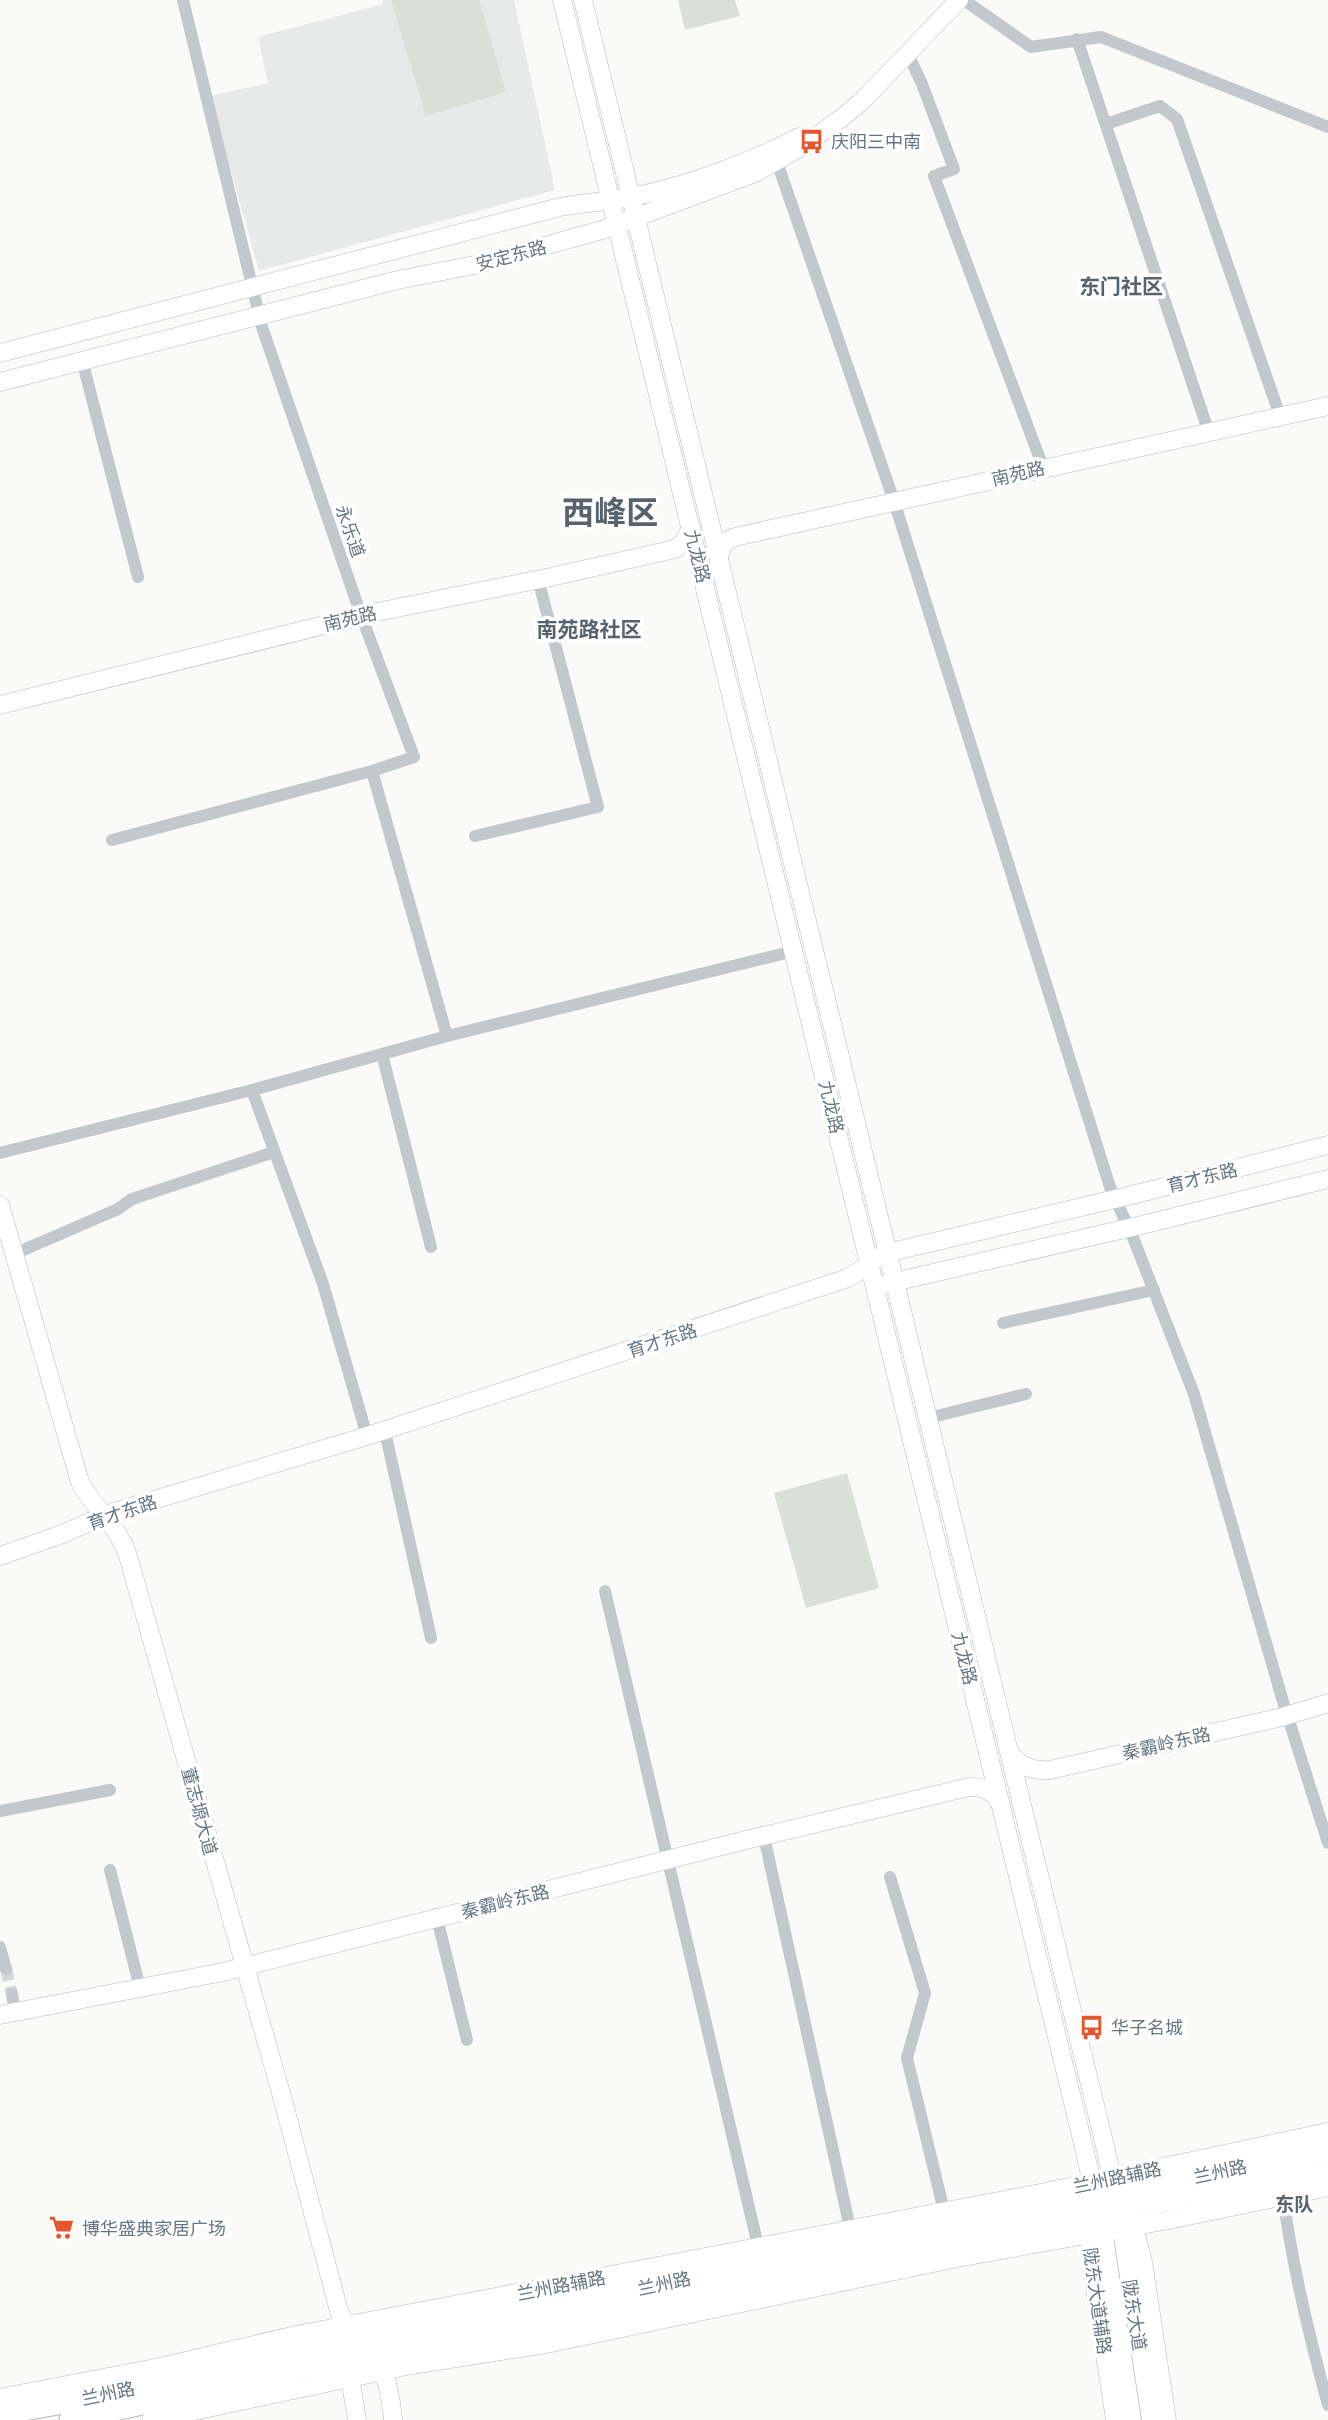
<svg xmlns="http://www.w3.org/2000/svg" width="1328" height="2420" font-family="Ubuntu,'Noto Sans SC',sans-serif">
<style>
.built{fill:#e8e9e9}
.green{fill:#dadfd7}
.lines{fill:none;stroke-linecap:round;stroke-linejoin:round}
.street-tunnel{stroke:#d5d9db;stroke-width:12;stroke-dasharray:12 6;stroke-linecap:butt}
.secondary-casing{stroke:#b3babf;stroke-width:19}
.primary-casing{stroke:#b5babe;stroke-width:23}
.street{stroke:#c3c8cc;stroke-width:12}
.secondary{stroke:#fff;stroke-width:18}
.primary{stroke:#fff;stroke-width:21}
.labels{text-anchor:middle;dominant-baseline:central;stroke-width:7;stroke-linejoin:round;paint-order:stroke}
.poi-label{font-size:18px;fill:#657683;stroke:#fff;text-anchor:start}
.street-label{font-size:18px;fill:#657683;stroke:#fff}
.neighbourhood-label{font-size:19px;font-weight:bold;fill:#57646e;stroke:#fff}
.quarter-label{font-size:21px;font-weight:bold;fill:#57646e;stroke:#fff}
.town-label{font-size:32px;font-weight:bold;fill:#57646e;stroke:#fff}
</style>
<rect width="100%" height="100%" fill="#fafaf8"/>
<path class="built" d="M383 0H514L555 190 259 271 210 96 268 83 258 37 383 4Z"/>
<g class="green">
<path d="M391 0H479L506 92 426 116Z"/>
<path d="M678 0H735L740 16 685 30Z"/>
<path d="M847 1473 879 1588 806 1608 774 1493Z"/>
</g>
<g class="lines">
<path class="street-tunnel" d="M6 1969 12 1994"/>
<defs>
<g id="secondary">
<path d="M562 0 1084 2148 1103 2231 1132 2420"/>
<path d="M583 0 1105 2146 1119 2211 1151 2420"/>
<path d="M0 353 560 207C587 202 615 201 641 195 691 184 754 161 799 137"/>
<path d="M0 382 398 280 479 264 602 230 755 173 801 147 843 117 864 99 959 0"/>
<path d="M719 557 724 542 735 537 1328 406"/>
<path d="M0 705 377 612 551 577 675 549 684 542 691 527"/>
<path d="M0 1205 80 1482C95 1511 117 1523 128 1556L281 2093 339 2311C348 2333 367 2345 379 2365 389 2381 391 2401 393 2420"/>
<path d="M885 1284 1146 1224 1328 1179"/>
<path d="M0 1556 65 1533 107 1514 367 1436 845 1279C861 1273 871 1259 887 1253L1136 1194 1328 1145"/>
<path d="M1010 1753C1021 1767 1032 1771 1050 1770L1282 1717 1328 1703"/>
<path d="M0 2015 223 1972 750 1839 969 1787C984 1786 995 1792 1001 1805"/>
<path d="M1131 2217 1143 2262 1167 2420"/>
<path d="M1089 2224 1092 2270 1115 2420"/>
<path d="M343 2348 350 2377 357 2420"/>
<path d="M0 2398 160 2367 296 2335 1031 2195 1328 2132"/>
<path d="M151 2420 411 2365 546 2344 957 2258 1169 2220 1328 2187"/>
</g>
<g id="primary">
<path d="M0 2414 75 2401 297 2351 617 2293 1328 2149"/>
<path d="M70 2420 300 2369 429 2344 543 2327 939 2244 1328 2170"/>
</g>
</defs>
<use href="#secondary" class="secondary-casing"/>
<use href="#primary" class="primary-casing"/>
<g class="street">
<path d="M964 0 1031 47 1101 37 1328 127"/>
<path d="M1077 39 1209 433"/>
<path d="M908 54 922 84 954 169 934 176 1043 467"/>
<path d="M1106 124 1160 106 1177 119 1280 416"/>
<path d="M777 162 893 498 1110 1187 1134 1240 1194 1394 1284 1705 1328 1843"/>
<path d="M82 360 138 577"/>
<path d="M372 771 447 1036"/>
<path d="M475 836 598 807 538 579"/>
<path d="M112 840 372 771 414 757 361 615 262 327 183 0"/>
<path d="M382 1054 431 1247"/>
<path d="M252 1090 323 1284 367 1436"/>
<path d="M0 1153 252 1090 447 1036 794 951"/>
<path d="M21 1251 118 1209 132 1199 274 1152"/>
<path d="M1003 1323 1154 1290"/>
<path d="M928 1418 1026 1394"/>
<path d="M386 1436 431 1638"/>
<path d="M605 1591 758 2246"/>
<path d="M0 1811 110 1790"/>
<path d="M763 1832 850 2228"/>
<path d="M110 1870 140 1988"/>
<path d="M890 1877 925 1993 907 2058 944 2211"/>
<path d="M436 1914 467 2040"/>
<path d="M0 1947 6 1969"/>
<path d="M12 1994 15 2012"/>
<path d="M1283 2195C1292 2266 1309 2336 1328 2405"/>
</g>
<use href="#secondary" class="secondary"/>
<use href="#primary" class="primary"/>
</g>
<defs>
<symbol id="bus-bare" viewBox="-9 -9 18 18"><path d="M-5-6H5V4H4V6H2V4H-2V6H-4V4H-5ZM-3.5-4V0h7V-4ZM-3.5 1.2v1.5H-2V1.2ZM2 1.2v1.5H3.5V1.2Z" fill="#e4572e" stroke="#fff" stroke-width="2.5" paint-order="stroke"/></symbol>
<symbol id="supermarket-bare" viewBox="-9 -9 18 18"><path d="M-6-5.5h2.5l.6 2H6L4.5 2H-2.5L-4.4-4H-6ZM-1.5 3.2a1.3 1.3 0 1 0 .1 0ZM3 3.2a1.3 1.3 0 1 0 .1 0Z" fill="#e4572e" stroke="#fff" stroke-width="2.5" paint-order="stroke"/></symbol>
</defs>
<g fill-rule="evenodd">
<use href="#bus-bare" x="794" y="124" width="35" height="35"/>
<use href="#bus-bare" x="1074" y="2010" width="35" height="35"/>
<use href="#supermarket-bare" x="44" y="2210" width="35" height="35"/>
</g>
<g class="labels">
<g class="poi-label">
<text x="831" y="141">庆阳三中南</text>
<text x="1111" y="2027">华子名城</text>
<text x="82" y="2228">博华盛典家居广场</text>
</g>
<g class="street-label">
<text transform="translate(511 255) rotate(-15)">安定东路</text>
<text transform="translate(1018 473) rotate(-13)">南苑路</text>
<text transform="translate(351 531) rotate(71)">永乐道</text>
<text transform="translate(698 556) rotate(76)">九龙路</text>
<text transform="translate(350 618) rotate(-13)">南苑路</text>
<text transform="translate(832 1107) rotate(77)">九龙路</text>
<text transform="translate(1202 1177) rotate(-14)">育才东路</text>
<text transform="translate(662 1340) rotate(-18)">育才东路</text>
<text transform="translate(122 1512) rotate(-19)">育才东路</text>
<text transform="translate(965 1658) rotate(76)">九龙路</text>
<text transform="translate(1166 1743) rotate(-13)">秦霸岭东路</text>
<text transform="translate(200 1811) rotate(75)">董志塬大道</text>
<text transform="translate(505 1901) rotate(-14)">秦霸岭东路</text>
<text transform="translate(1220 2171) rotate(-12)">兰州路</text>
<text transform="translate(1117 2177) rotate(-12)">兰州路辅路</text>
<text transform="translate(664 2283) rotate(-12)">兰州路</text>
<text transform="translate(561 2285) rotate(-11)">兰州路辅路</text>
<text transform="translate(1098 2301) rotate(82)">陇东大道辅路</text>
<text transform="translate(1135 2315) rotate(81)">陇东大道</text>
<text transform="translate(108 2393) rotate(-12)">兰州路</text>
</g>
<g class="neighbourhood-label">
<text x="1294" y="2204">东队</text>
</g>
<g class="quarter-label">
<text x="1121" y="286">东门社区</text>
<text x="589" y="629">南苑路社区</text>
</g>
<g class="town-label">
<text x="610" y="512">西峰区</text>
</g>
</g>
</svg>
